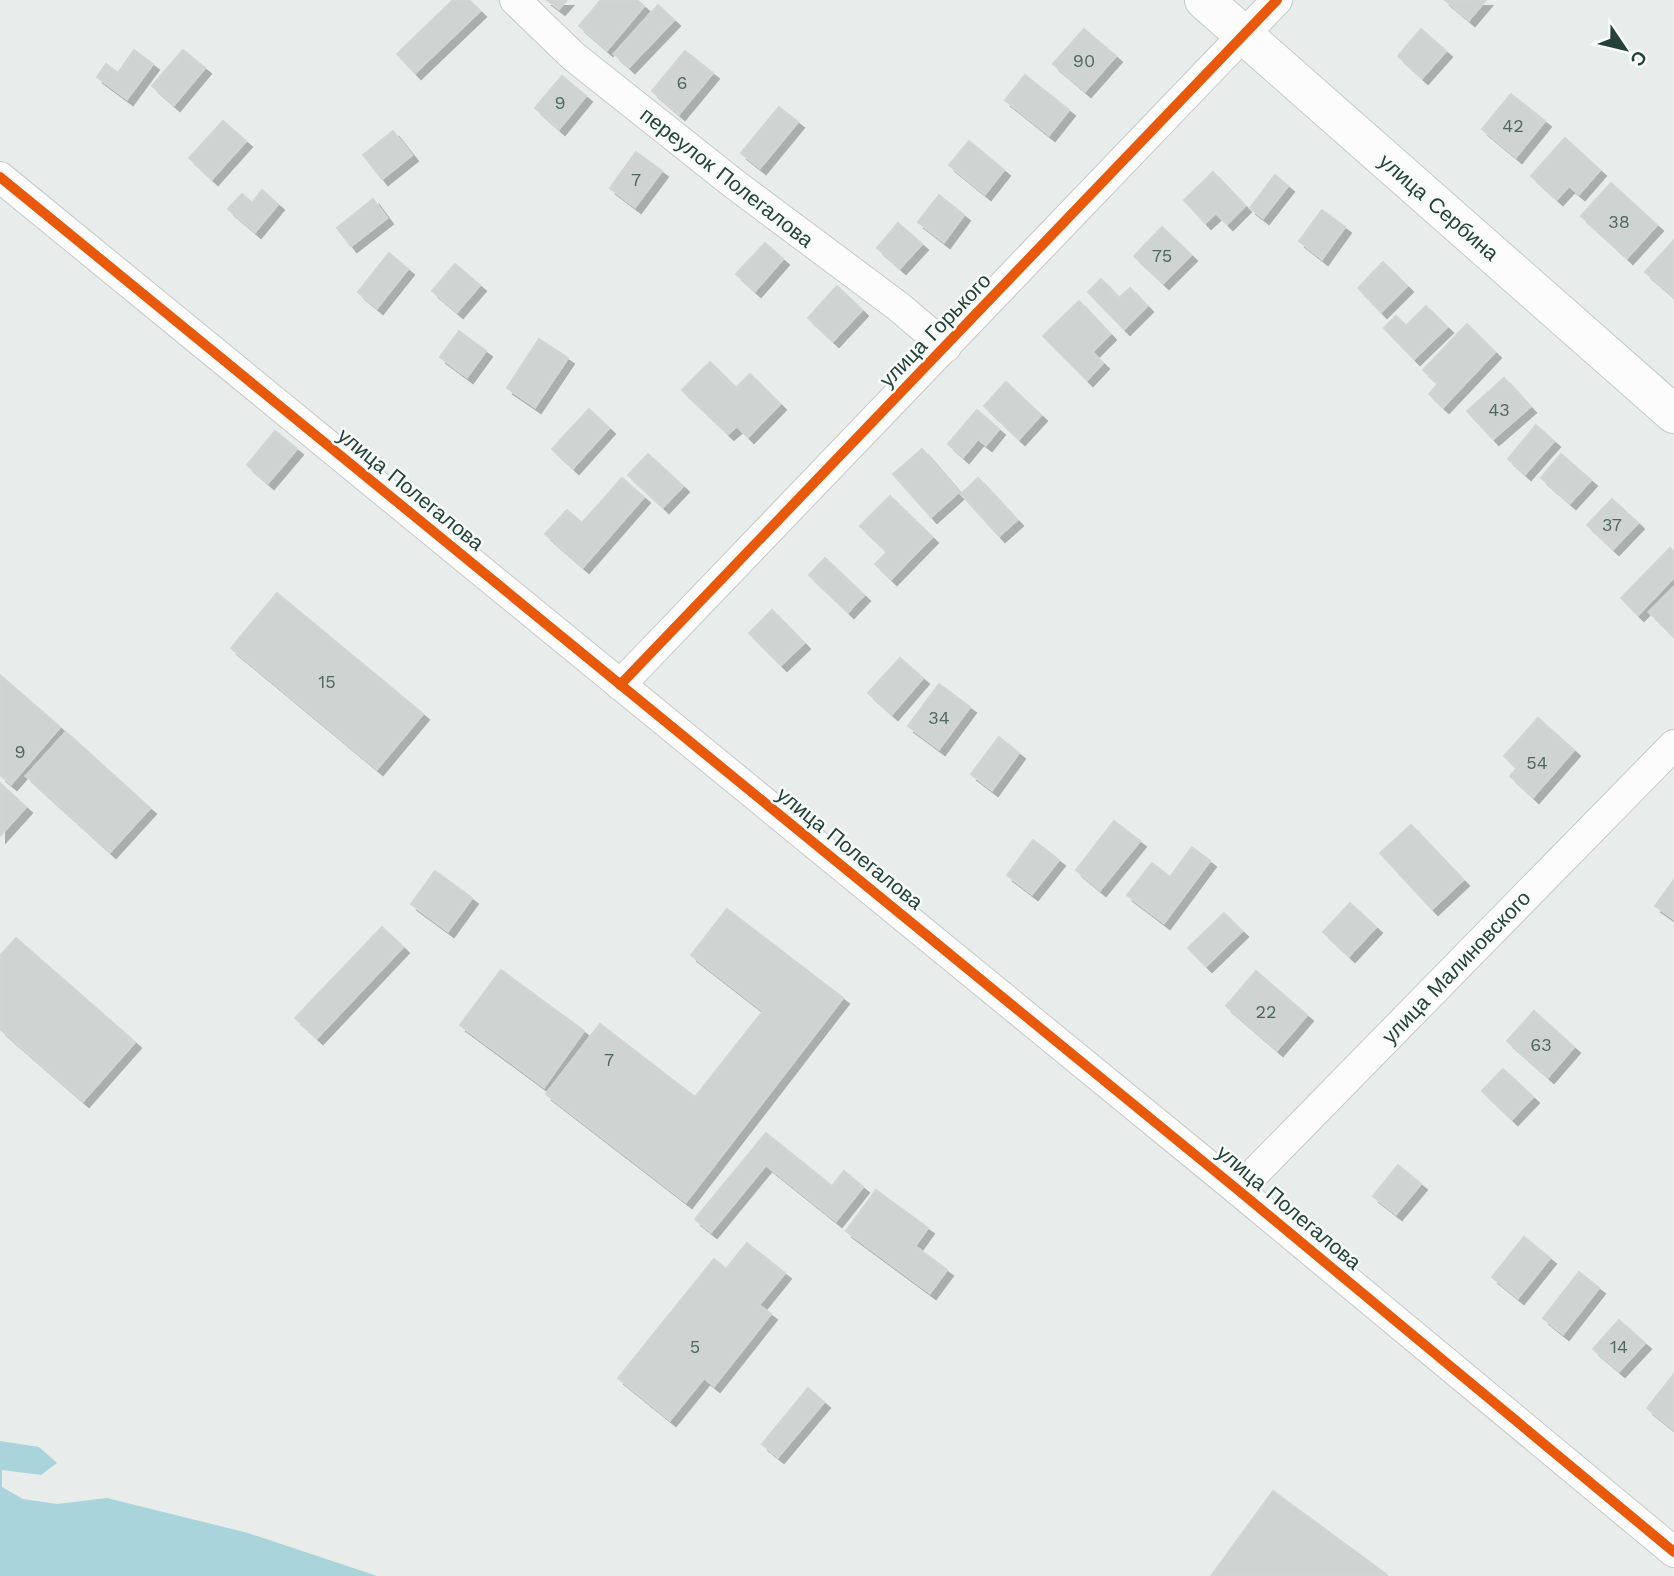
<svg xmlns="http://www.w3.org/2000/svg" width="1674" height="1576" font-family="'Work Sans',sans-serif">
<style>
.water{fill:#a9d4db}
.building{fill:#cfd4d2;stroke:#d1d6d4;stroke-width:2;filter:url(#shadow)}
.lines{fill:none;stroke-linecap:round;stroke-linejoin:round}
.minor-casing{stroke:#c5cac8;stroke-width:32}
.tertiary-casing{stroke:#c5cac8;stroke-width:40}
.minor{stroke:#fcfcfc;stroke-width:30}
.tertiary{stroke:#fcfcfc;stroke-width:38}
.cycleway-casing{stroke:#f7fbf9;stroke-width:15}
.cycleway{stroke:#e8590c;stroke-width:10}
.labels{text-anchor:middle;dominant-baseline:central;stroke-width:5;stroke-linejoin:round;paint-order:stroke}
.number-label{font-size:18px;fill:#506761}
.street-label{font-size:21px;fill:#24423a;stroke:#f7fbf9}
</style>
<defs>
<filter id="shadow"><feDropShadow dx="6" dy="6" stdDeviation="0" flood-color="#0004"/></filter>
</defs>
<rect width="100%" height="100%" fill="#e8edeb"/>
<path class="water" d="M0 1441 39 1447 57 1463 41 1475 2 1470V1487L23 1499 57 1504 107 1498 248 1533 377 1576H0Z"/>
<g class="building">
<path d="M453 0H469L480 11 415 73 397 54Z"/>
<path d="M547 0H567L559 9Z"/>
<path d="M601 0H637L644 6 607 50 579 26Z"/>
<path d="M1445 0H1486L1469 20Z"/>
<path d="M658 5 674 20 629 67 614 54Z"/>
<path d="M1084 29 1116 56 1085 91 1053 64Z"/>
<path d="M1421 29 1446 51 1422 78 1398 56Z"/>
<path d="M134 50 153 64 127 99 97 77 106 64 118 73Z"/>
<path d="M183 50 205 68 174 105 152 86Z"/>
<path d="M685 51 713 73 679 114 652 91Z"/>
<path d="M1025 75 1069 110 1049 135 1005 100Z"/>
<path d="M562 76 586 96 559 129 535 108Z"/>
<path d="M1511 94 1545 121 1516 157 1482 129Z"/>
<path d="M779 107 798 122 760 168 741 153Z"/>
<path d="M223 121 246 141 212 179 189 158Z"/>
<path d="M393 131 412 155 382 179 363 155Z"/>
<path d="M1565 138 1600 170 1579 194 1569 186 1557 199 1531 176Z"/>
<path d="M969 141 1004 170 985 194 949 165Z"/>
<path d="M636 152 662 171 635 207 610 188Z"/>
<path d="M1213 172 1245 206 1227 224 1216 213 1205 223 1184 200Z"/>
<path d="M1275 175 1288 186 1263 218 1250 208Z"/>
<path d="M1611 183 1657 225 1627 258 1581 216Z"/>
<path d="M262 190 278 204 255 232 228 209 242 194 252 203Z"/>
<path d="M939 195 964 215 944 242 918 222Z"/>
<path d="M373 199 387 218 351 246 337 228Z"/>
<path d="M1322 210 1345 227 1322 259 1299 241Z"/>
<path d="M898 223 922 244 900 268 877 248Z"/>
<path d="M1162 227 1191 255 1163 283 1134 256Z"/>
<path d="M1674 240V297L1645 272Z"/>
<path d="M765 243 783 259 755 291 736 274Z"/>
<path d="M389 253 408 269 377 308 358 292Z"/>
<path d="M1383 262 1407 286 1381 312 1358 288Z"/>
<path d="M455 264 480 285 457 312 432 291Z"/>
<path d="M1101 279 1119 298 1130 288 1147 306 1124 329 1088 292Z"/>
<path d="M837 286 862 310 833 341 808 318Z"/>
<path d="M1079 301 1110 334 1092 352 1103 363 1087 380 1043 336Z"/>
<path d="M1426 306 1447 327 1414 359 1384 328 1396 316 1406 326Z"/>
<path d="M1467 324 1495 352 1443 407 1429 394 1438 384 1423 370Z"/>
<path d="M459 331 486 351 467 377 440 357Z"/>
<path d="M539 339 568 358 535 407 507 388Z"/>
<path d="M710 362 736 388 750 374 780 404 748 437 737 426 728 434 682 390Z"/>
<path d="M1504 378 1530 407 1493 439 1467 411Z"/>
<path d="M1006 382 1041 415 1019 439 984 406Z"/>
<path d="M589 409 609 428 573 468 552 449Z"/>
<path d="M977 410 999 429 986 445 978 439 963 457 948 444Z"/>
<path d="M1536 425 1554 441 1525 474 1508 459Z"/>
<path d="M275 431 297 449 268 483 247 465Z"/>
<path d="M922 449 959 492 931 517 893 474Z"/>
<path d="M648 454 683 486 663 507 628 475Z"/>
<path d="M1561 454 1591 480 1570 503 1541 478Z"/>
<path d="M622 478 644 497 583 567 545 534 567 510 582 523Z"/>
<path d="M978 478 1017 520 999 536 961 494Z"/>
<path d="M890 496 932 537 891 579 875 564 887 552 860 526Z"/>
<path d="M1612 499 1638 523 1613 549 1587 525Z"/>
<path d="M1670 548 1674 552V577L1638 615 1621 598Z"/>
<path d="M825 558 864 595 848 612 809 575Z"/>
<path d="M1674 587V637L1649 612Z"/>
<path d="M277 593 423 714 377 769 231 648Z"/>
<path d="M772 610 804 643 781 665 749 633Z"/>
<path d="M900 658 923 678 892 714 868 693Z"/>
<path d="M0 675 60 727 11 784 0 775Z"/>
<path d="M939 684 970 707 939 749 908 726Z"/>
<path d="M1538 718 1574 750 1533 797 1510 776 1517 768 1504 756Z"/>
<path d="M66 732 150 808 110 852 26 776Z"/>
<path d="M999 737 1019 753 992 790 971 774Z"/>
<path d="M0 783 26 807 0 836Z"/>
<path d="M1114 821 1140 841 1100 890 1076 870Z"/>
<path d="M1411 825 1463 880 1432 909 1380 853Z"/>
<path d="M1033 840 1059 860 1032 894 1007 875Z"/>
<path d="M1192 847 1210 861 1164 923 1127 895 1152 863 1170 877Z"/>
<path d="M435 871 472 898 448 931 411 904Z"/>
<path d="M1674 880V919L1655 906Z"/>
<path d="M1350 903 1376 927 1349 956 1323 932Z"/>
<path d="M727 909 843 998 686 1202 546 1094 600 1024 695 1097 763 1011 691 955Z"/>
<path d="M1224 913 1242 931 1206 966 1188 948Z"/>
<path d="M382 927 403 947 317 1038 295 1018Z"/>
<path d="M16 938 135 1042 83 1101 0 1029V956Z"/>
<path d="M501 970 584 1031 544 1087 460 1025Z"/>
<path d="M1256 971 1307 1015 1277 1050 1226 1006Z"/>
<path d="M1534 1011 1574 1047 1548 1077 1507 1041Z"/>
<path d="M1503 1069 1533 1097 1512 1119 1482 1091Z"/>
<path d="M766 1133 832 1186 844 1171 863 1187 836 1221 766 1165 711 1232 695 1219Z"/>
<path d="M1398 1165 1421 1184 1396 1214 1373 1196Z"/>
<path d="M876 1190 928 1228 915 1246 947 1270 930 1293 846 1231Z"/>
<path d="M1524 1237 1550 1258 1518 1298 1492 1277Z"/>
<path d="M747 1243 785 1273 759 1305 771 1314 714 1386 704 1378 670 1420 618 1378 714 1259 726 1269Z"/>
<path d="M1579 1272 1599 1288 1563 1334 1543 1318Z"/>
<path d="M1619 1320 1645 1343 1619 1371 1593 1349Z"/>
<path d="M1674 1374V1430L1647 1408Z"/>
<path d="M808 1388 824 1402 778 1457 762 1444Z"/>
<path d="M1273 1491 1386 1574 1385 1576H1211Z"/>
</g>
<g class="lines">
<defs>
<g id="minor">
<path d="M515 0 573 56 733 183 899 307 946 347"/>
<path d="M0 177 1238 1190 1674 1552"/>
<path d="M620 685 1277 0"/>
<path d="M1238 1190 1674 745"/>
</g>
<path id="tertiary" d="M1204 0 1674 414"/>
</defs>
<use href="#minor" class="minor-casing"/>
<use href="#tertiary" class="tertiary-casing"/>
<use href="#minor" class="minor"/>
<use href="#tertiary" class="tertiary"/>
<defs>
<g id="cycleway">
<path d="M0 177 1238 1190 1674 1552"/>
<path d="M620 685 1277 0"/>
</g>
</defs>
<use href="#cycleway" class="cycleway-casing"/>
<use href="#cycleway" class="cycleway"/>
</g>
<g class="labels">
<g class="number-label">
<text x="1084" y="60">90</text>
<text x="682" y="82">6</text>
<text x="560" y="102">9</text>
<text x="1513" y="125">42</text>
<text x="636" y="179">7</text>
<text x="1619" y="221">38</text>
<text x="1162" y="255">75</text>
<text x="1499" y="409">43</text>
<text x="1612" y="524">37</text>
<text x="327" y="681">15</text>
<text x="939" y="717">34</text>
<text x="20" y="751">9</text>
<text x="1537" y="762">54</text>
<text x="1266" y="1011">22</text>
<text x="1541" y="1044">63</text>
<text x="609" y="1059">7</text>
<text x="695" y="1346">5</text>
<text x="1619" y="1346">14</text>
</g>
<g class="street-label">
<text transform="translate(727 177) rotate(38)">переулок Полегалова</text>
<text transform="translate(1439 207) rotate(41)">улица Сербина</text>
<text transform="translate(935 330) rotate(-46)">улица Горького</text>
<text transform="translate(411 489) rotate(39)">улица Полегалова</text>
<text transform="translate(850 848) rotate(39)">улица Полегалова</text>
<text transform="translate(1456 967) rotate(-46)">улица Малиновского</text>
<text transform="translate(1289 1207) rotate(40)">улица Полегалова</text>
</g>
</g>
<g transform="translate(1625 49) rotate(125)" stroke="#f7fbf9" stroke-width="5" paint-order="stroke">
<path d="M0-5L12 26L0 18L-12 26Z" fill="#24423a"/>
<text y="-10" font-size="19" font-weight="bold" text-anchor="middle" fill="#24423a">С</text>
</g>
</svg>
